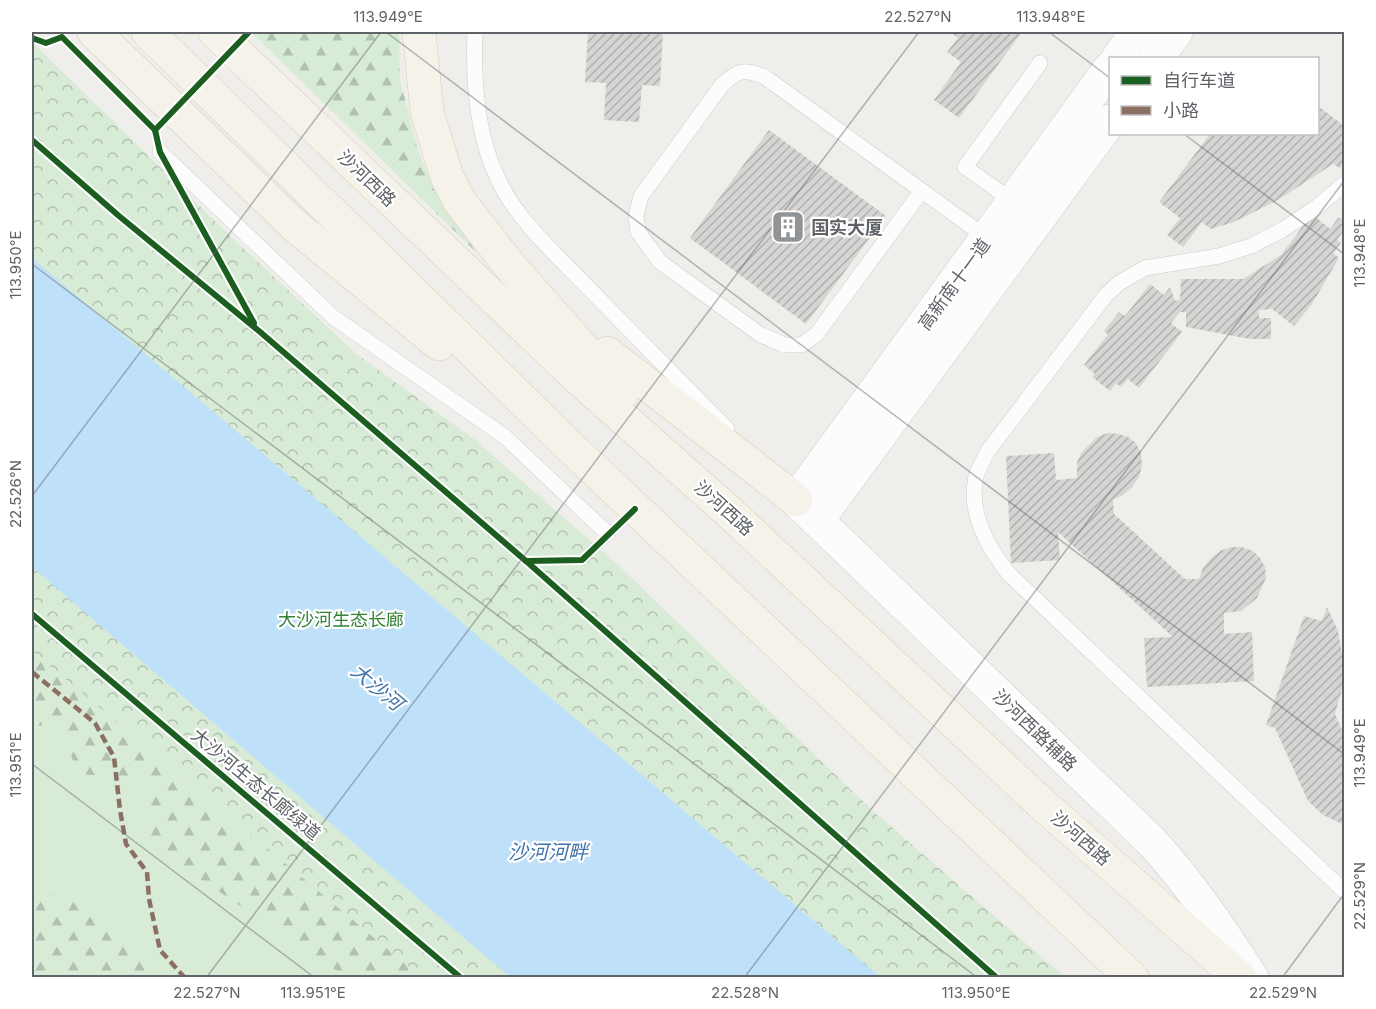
<svg xmlns="http://www.w3.org/2000/svg" width="1376" height="1009" font-family="Inter,'Noto Sans SC',sans-serif">
<style>
.green{fill:#d8ebd6}
.forest{fill:url(#forest-firs)}
.park{fill:url(#park-crowns)}
.water{fill:#bfe0f9}
.building{fill:url(#building-hatch)}
.lines{fill:none;stroke-linecap:round;stroke-linejoin:round}
.service-casing{stroke:#cbcccc;stroke-width:16}
.tertiary-casing{stroke:#cbcccc;stroke-width:34}
.primary-casing{stroke:#d7ceb8;stroke-width:34}
.service{stroke:#fdfcfc;stroke-width:15}
.tertiary{stroke:#fdfcfc;stroke-width:33}
.primary{stroke:#f4f2e9;stroke-width:33}
.quiet{stroke:#8d6e63;stroke-width:4.5;stroke-dasharray:9 4.5;stroke-linecap:butt}
.cycleway-casing{stroke:#fff;stroke-width:10}
.cycleway{stroke:#1b5e20;stroke-width:6}
.ticks{fill:none;stroke:#5f6368;stroke-width:1.5;stroke-opacity:0.45}
.labels{text-anchor:middle;dominant-baseline:central;stroke-width:4.5;stroke-linejoin:round;paint-order:stroke}
.street-label{font-size:18px;fill:#5f6368;stroke:#fff}
.poi-label{font-size:18px;font-weight:bold;fill:#5f6368;stroke:#fff;text-anchor:start}
.park-label{font-size:18px;fill:#348238;stroke:#fff}
.water-label{font-size:20px;font-style:italic;fill:#4174aa;stroke:#fff}
.neatline{fill:none;stroke:#5f6368;stroke-width:2}
.ticks-label{font-size:15px;text-anchor:middle;fill:#5f6368}
</style>
<defs>
<pattern id="forest-firs" width="22" height="20" patternUnits="userSpaceOnUse" patternTransform="scale(1.5)"><rect width="22" height="20" fill="#d8ebd6"/><path d="M5 1l3.5 6h-7zM16 11l3.5 6h-7z" fill="#b2c2b1"/></pattern>
<pattern id="park-crowns" width="20" height="18" patternUnits="userSpaceOnUse" patternTransform="scale(1.5)"><rect width="20" height="18" fill="#d8ebd6"/><path d="M2 6a3 3 0 1 1 6 0M12 15a3 3 0 1 1 6 0" fill="none" stroke="#b2c2b1"/></pattern>
<pattern id="building-hatch" width="6" height="6" patternUnits="userSpaceOnUse" patternTransform="scale(1.5)"><rect width="6" height="6" fill="#d6d5d3"/><path d="M-1 1l2-2M0 6l6-6M5 7l2-2" fill="none" stroke="#b1b0af"/></pattern>
</defs>
<rect width="100%" height="100%" fill="#efeeea"/>
<path class="green" d="M32 651 421 977 32 978Z"/>
<g class="forest">
<path d="M251 32H399L400 80 418 150 434 190 476 252Z"/>
<path d="M32 651 421 977H346L151 846 146 822 145 784 141 778 76 774C72 757 67 729 47 725 42 725 36 726 32 726Z"/>
<path d="M32 891 81 901 89 905 106 917 138 959 156 977H32Z"/>
</g>
<path class="park" d="M32 42 223 229 355 353 474 439 617 564 874 812 1065 977H421L32 651Z"/>
<path class="water" d="M32 258 880 977H511L484 955 32 567Z"/>
<g class="building">
<path d="M588 32H663L660 86 642 85 639 122 604 120 606 83 585 82Z"/>
<path d="M950 32H1022L959 118 934 100 961 62 947 52 958 38Z"/>
<path d="M1318 106 1344 126V162L1340 168 1333 164 1278 200 1234 222 1211 229 1202 222 1183 247 1167 235 1180 218 1159 202 1210 134H1318Z"/>
<path d="M769 130 886 216 806 324 690 238Z"/>
<path d="M1312 214 1330 229 1338 218H1344V238L1342 233 1337 240 1341 243 1333 253 1339 258 1312 304 1294 326 1272 309 1259 310V318H1271V339H1250L1186 327V312H1180L1171 323 1182 332 1139 388 1128 379 1121 387 1116 383 1110 391 1092 377 1095 374 1084 365 1108 334 1104 331 1119 312 1125 316 1150 284 1164 295 1170 287 1175 301 1180 300 1181 279H1243L1281 255Z"/>
<path d="M1108 433 1118 434 1128 437 1136 443 1141 453 1142 465 1139 477 1132 487 1123 495 1113 500 1114 514 1185 579H1199L1203 568 1210 559 1220 551 1231 547H1242L1253 551 1260 558 1265 567 1266 578 1257 598 1241 611 1224 613V634L1252 632 1254 681 1147 687 1144 638 1173 637 1058 532 1060 560 1011 563 1006 456 1054 453 1056 480 1077 478V462L1082 452 1097 437Z"/>
<path d="M1327 607 1338 631 1343 660 1342 689 1335 714 1344 735V825L1323 815 1308 801 1275 728 1266 725 1304 616 1322 621Z"/>
</g>
<g class="lines">
<defs>
<g id="service">
<path d="M475 32C473 80 476 132 497 177 510 206 531 229 552 251L727 429"/>
<path d="M160 152 333 317 504 436 608 534"/>
<path d="M1344 184 1317 207 1282 230 1251 246 1219 256 1145 268 1119 283 1106 295 988 451C983 461 976 471 975 482 970 515 989 549 1009 574L1344 891"/>
<path d="M921 192 816 335 801 345H784L761 335 660 262 638 232 636 216 641 196 722 85C738 70 744 68 765 77L987 238"/>
<path d="M1014 202 965 167 1040 63"/>
</g>
<g id="tertiary">
<path d="M1118 58 1137 32"/>
<path d="M1157 58 1176 32"/>
<path d="M1110 68 796 500 1153 843C1191 885 1222 930 1252 978"/>
<path d="M817 521 1110 121"/>
</g>
<g id="primary">
<path d="M94 32 294 225 439 344"/>
<path d="M148 32 565 442 1132 978"/>
<path d="M215 32 579 379 728 511 1042 804 1240 978"/>
<path d="M419 32 427 112 447 177 460 202 510 266 622 393"/>
<path d="M607 353 796 500"/>
</g>
</defs>
<use href="#service" class="service-casing"/>
<use href="#tertiary" class="tertiary-casing"/>
<use href="#primary" class="primary-casing"/>
<use href="#service" class="service"/>
<use href="#tertiary" class="tertiary"/>
<use href="#primary" class="primary"/>
<path class="quiet" d="M32 672 95 723 114 757 120 810 126 844 147 872 149 899 160 950 185 978"/>
<defs>
<g id="cycleway">
<path d="M249 32 155 130 160 152 254 323"/>
<path d="M32 38 46 43 62 37 155 130"/>
<path d="M32 140 119 216 259 331 526 561 997 978"/>
<path d="M526 561 582 560 635 509"/>
<path d="M32 614 461 978"/>
</g>
</defs>
<use href="#cycleway" class="cycleway-casing"/>
<use href="#cycleway" class="cycleway"/>
</g>
<path class="ticks" d="M386 32 1344 754M1049 32 1110 78M1184 134 1344 254M32 264 978 978M32 496 381 32M32 764 315 978M206 978 919 32M744 978 1344 181M1282 978 1344 894"/>
<defs>
<symbol id="building-square" viewBox="-11 -11 22 22"><rect x="-9" y="-9" width="18" height="18" rx="4" fill="#919496" stroke="#fff"/><path d="M-4-6H4V6H1V3H-1V6H-4ZM-2.5-4.3h1.7v1.8h-1.7ZM.8-4.3h1.7v1.8H.8ZM-2.5-1h1.7V.8h-1.7ZM.8-1h1.7V.8H.8Z" fill="#fff"/></symbol>
</defs>
<g fill-rule="evenodd">
<use href="#building-square" x="769" y="208" width="38" height="38"/>
</g>
<g class="labels">
<g class="street-label">
<text transform="translate(367 178) rotate(44)">沙河西路</text>
<text transform="translate(954 284) rotate(-54)">高新南十一道</text>
<text transform="translate(724 508) rotate(42)">沙河西路</text>
<text transform="translate(1035 730) rotate(44)">沙河西路辅路</text>
<text transform="translate(256 784) rotate(40)">大沙河生态长廊绿道</text>
<text transform="translate(1081 838) rotate(41)">沙河西路</text>
</g>
<g class="poi-label">
<text x="811" y="227">国实大厦</text>
</g>
<g class="park-label">
<text x="341" y="619">大沙河生态长廊</text>
</g>
<g class="water-label">
<text transform="translate(377 687) rotate(40)">大沙河</text>
<text x="548" y="852">沙河河畔</text>
</g>
</g>
<rect width="1376" height="1009" fill="none" stroke="#ffffff" stroke-width="66"/>
<rect x="1109" y="57" width="210" height="78" fill="#ffffff" stroke="#bfc1c3" stroke-width="1.5"/>
<rect x="1121" y="76" width="30" height="9" fill="#1b5e20" stroke="#bfc1c3" stroke-width="1.5"/>
<text x="1163" y="87" font-size="18" fill="#5f6368">自行车道</text>
<rect x="1121" y="106" width="30" height="9" fill="#8d6e63" stroke="#bfc1c3" stroke-width="1.5"/>
<text x="1163" y="117" font-size="18" fill="#5f6368">小路</text>
<rect x="33" y="33" width="1310" height="943" class="neatline"/>
<g class="ticks-label">
<text x="388" y="22">113.949°E</text>
<text x="918" y="22">22.527°N</text>
<text x="1051" y="22">113.948°E</text>
<text transform="translate(1360 253) rotate(-90)" y="5">113.948°E</text>
<text transform="translate(16 265) rotate(-90)" y="5">113.950°E</text>
<text transform="translate(16 494) rotate(-90)" y="5">22.526°N</text>
<text transform="translate(1360 753) rotate(-90)" y="5">113.949°E</text>
<text transform="translate(16 765) rotate(-90)" y="5">113.951°E</text>
<text transform="translate(1360 896) rotate(-90)" y="5">22.529°N</text>
<text x="207" y="998">22.527°N</text>
<text x="313" y="998">113.951°E</text>
<text x="745" y="998">22.528°N</text>
<text x="976" y="998">113.950°E</text>
<text x="1283" y="998">22.529°N</text>
</g>
</svg>
